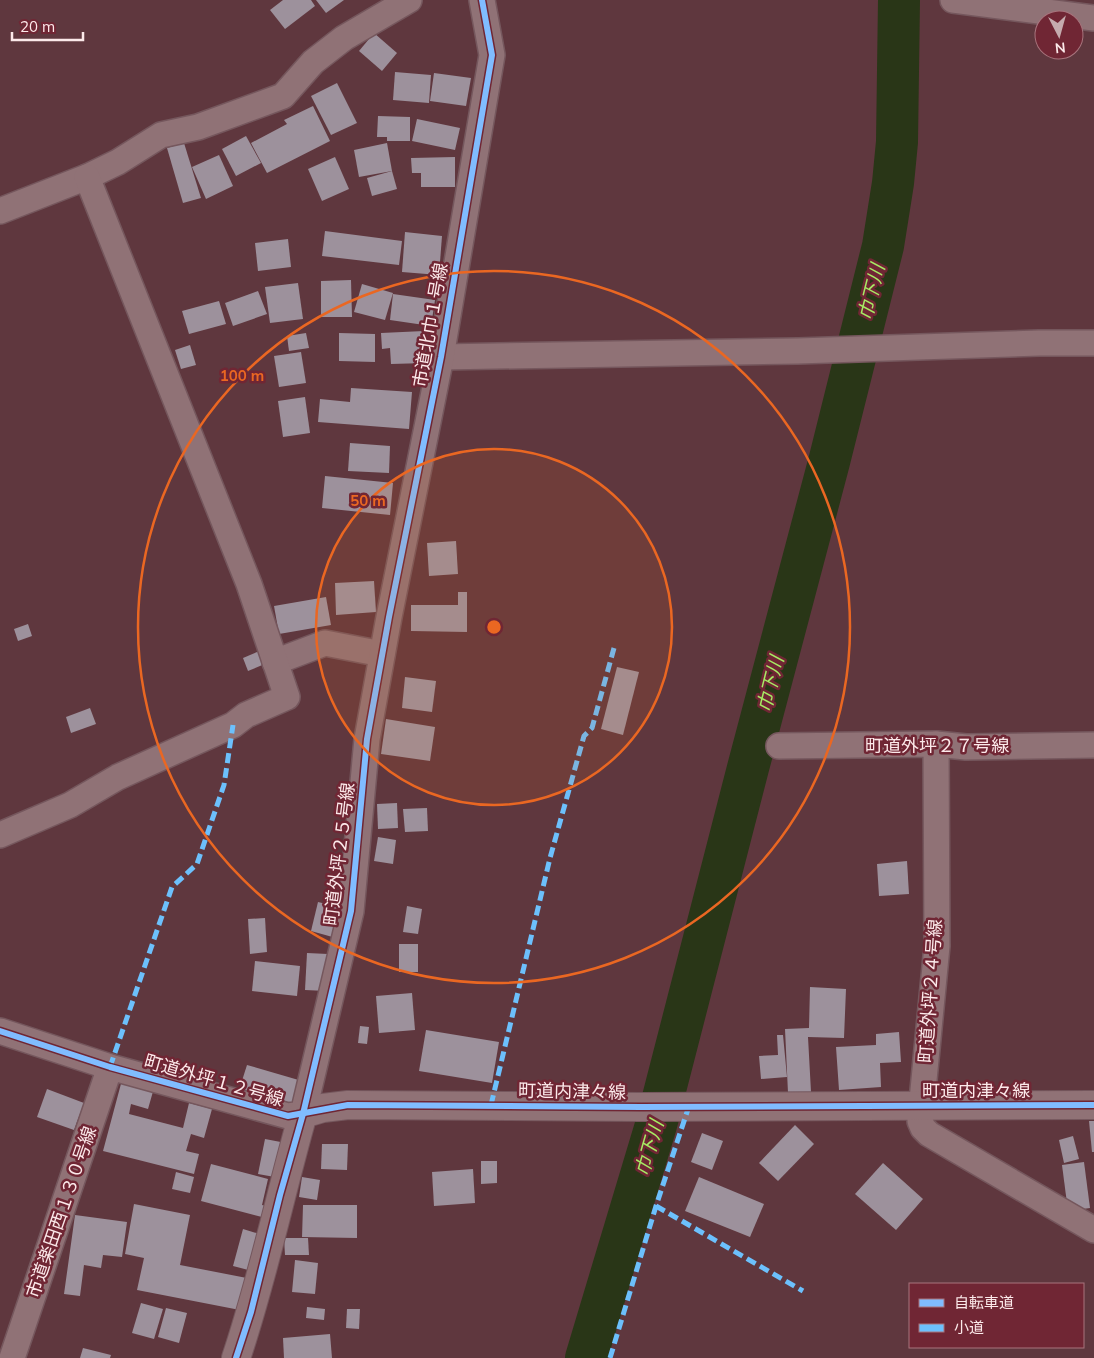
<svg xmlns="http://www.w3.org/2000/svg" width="1094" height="1358" font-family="Mulish,'Noto Sans JP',sans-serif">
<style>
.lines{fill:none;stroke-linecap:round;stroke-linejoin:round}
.river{stroke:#293617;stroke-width:42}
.building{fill:#9d919c}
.minor-casing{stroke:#75575d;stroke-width:28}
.tertiary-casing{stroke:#75575d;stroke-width:30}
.minor{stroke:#907276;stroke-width:25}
.tertiary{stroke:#907276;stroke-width:28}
.quiet{stroke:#6cc0fc;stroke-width:5;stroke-dasharray:10 5;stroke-linecap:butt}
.cycleway-casing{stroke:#702634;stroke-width:9}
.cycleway{stroke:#80bcff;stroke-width:6}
.ring{fill:none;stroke:#ea6722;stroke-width:2.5}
.labels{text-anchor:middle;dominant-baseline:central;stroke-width:5;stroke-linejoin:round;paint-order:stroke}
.street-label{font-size:18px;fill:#fce9ea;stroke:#702634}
.water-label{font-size:19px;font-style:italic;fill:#a7ec64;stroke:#702634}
.centre{fill:#ea6722;stroke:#702634;stroke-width:2.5}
.ring-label{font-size:15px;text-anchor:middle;font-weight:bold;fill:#ea6722;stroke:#702634;stroke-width:5;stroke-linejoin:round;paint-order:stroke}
</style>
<rect width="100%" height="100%" fill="#5f373e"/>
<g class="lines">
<path class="river" d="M586 1358 656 1125 748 768 829 462 883 246 893 183 897 142 899 0"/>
</g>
<g class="building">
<path d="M283 0H311L315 6 285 29 270 10Z"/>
<path d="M316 0H344L326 13Z"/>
<path d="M374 33 397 53 382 71 359 51Z"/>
<path d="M395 72 431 75 429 103 393 100Z"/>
<path d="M434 73 471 78 466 106 430 101Z"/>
<path d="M337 83 357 123 331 135 311 96Z"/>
<path d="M313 106 330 141 267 173 251 143 287 124 284 120Z"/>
<path d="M378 116 410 117V141H387V137H377Z"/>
<path d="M417 119 460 128 455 150 412 141Z"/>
<path d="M246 136 261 163 236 176 222 149Z"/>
<path d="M184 143 201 198 183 203 167 148Z"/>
<path d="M387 143 392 171 359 177 354 150Z"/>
<path d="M219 155 233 186 206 199 192 167Z"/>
<path d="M335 157 349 189 322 201 308 169Z"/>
<path d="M455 157V187H421V173H412L411 158Z"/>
<path d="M392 171 397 189 372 196 367 178Z"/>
<path d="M325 231 402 241 399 265 322 256Z"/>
<path d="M405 232 442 236 439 275 402 272Z"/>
<path d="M288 239 291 267 258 271 255 243Z"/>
<path d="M351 280 352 317H321V281Z"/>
<path d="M298 283 303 319 270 323 265 287Z"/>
<path d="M362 284 393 293 385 320 354 312Z"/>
<path d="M258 291 267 314 233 326 225 303Z"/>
<path d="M393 294 435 300 431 326 390 320Z"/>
<path d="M219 301 226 324 189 334 182 311Z"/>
<path d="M424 331 426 363 391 364 390 348 382 349 381 333Z"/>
<path d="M306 333 309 348 289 351 287 336Z"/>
<path d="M339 333 375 334V362L339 361Z"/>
<path d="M190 345 196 365 181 369 175 350Z"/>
<path d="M301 352 306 383 279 387 274 356Z"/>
<path d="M351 388 412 392 409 429 318 422 320 399 350 402Z"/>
<path d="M305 397 310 433 283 437 278 401Z"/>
<path d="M350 443 390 446 389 473 348 471Z"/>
<path d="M325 476 393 483 390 515 322 508Z"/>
<path d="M456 541 458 574 429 576 427 543Z"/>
<path d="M374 581 376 612 336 615 335 583Z"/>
<path d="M458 592H467V632L411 631V605H458Z"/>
<path d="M326 597 331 625 279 634 274 606Z"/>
<path d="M28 624 32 636 18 641 14 629Z"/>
<path d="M262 650 267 663 248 671 243 658Z"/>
<path d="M617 667 639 672 623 735 601 729Z"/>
<path d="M405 677 436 681 432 712 402 708Z"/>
<path d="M90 708 96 724 71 733 66 717Z"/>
<path d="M386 719 435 727 430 761 381 754Z"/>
<path d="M397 803 398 828 378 829 377 804Z"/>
<path d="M427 808 428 831 405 832 403 809Z"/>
<path d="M378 837 396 840 393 864 374 861Z"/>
<path d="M907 861 909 894 879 896 877 864Z"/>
<path d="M318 902 343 908 336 938 311 931Z"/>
<path d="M407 906 422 909 418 934 403 932Z"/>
<path d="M265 918 267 952 250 954 248 919Z"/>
<rect x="399" y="944" width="19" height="28"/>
<path d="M307 953 328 954 326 991 305 990Z"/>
<path d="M255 961 300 966 297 996 252 991Z"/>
<path d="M810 987 846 989 844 1038 808 1037 811 1092 788 1093 785 1029 809 1028Z"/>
<path d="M412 993 415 1030 379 1033 376 996Z"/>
<path d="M360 1026 369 1027 367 1044 358 1043Z"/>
<path d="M426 1030 499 1042 492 1083 419 1071Z"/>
<path d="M899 1032 901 1062 880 1063 881 1087 839 1090 836 1047 876 1045V1034Z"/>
<path d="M777 1035H783L787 1077 761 1079 759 1056 778 1055Z"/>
<path d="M247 1065 302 1081 295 1106 239 1090Z"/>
<path d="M122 1080 154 1088 148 1109 131 1104 129 1114 183 1128 189 1103 212 1109 204 1138 191 1134 186 1151 199 1154 194 1174 103 1151Z"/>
<path d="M47 1089 84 1103 74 1130 37 1117Z"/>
<path d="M1089 1121H1094V1152H1092Z"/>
<path d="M795 1125 814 1144 778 1181 759 1163Z"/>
<path d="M702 1133 723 1141 712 1170 691 1162Z"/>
<path d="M1073 1136 1079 1159 1064 1163 1059 1140Z"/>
<path d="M265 1139 286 1143 280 1178 258 1174Z"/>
<path d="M322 1144H348L347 1170 321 1169Z"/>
<path d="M481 1161H497V1183L481 1184Z"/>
<path d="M1084 1162 1090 1208 1068 1211 1062 1165Z"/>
<path d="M883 1163 923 1199 896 1230 855 1194Z"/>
<path d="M211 1164 268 1179 262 1205 275 1208 270 1226 260 1223 262 1217 201 1201Z"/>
<path d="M473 1169 475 1203 434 1206 432 1172Z"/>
<path d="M176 1172 194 1177 190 1193 172 1189Z"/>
<path d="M302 1177 320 1180 317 1200 299 1197Z"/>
<path d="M699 1177 764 1204 750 1237 685 1211Z"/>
<path d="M134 1204 190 1215 180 1265 252 1279 245 1311 137 1290 144 1258 125 1254Z"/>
<path d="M303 1205H357V1238L302 1237Z"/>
<path d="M75 1215 127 1222 122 1257 103 1255 101 1268 84 1265 80 1296 64 1294Z"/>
<path d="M243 1229 266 1236 256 1272 233 1266Z"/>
<path d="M284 1238H308L309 1255H285Z"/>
<path d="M295 1260 318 1263 315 1294 292 1292Z"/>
<path d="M141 1303 163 1309 154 1339 132 1333Z"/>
<path d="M307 1307 325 1309 324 1320 306 1318Z"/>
<path d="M166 1308 187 1313 179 1343 158 1337Z"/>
<path d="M347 1309H360L359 1329 346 1328Z"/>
<path d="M330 1334 332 1358H284L283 1338Z"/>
<path d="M83 1348 111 1355 110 1358H80Z"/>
</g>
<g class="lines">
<defs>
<g id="minor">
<path d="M953 0 1094 18"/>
<path d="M0 211 87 177 118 162 161 135 198 127 283 96 313 62 344 38 409 0"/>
<path d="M441 357 798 351 1039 343H1094"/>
<path d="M275 662 325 643 382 654"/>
<path d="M936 744 937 946 920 1121 923 1128 929 1134 1094 1230"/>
<path d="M779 746 936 744 966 747 1094 745"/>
<path d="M0 835 70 805 118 777 233 725 246 715 287 697 249 584 87 177"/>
<path d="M0 1031 110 1067 288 1116 303 1114 351 911 367 739 389 617 441 357 492 55 482 0"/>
<path d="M12 1358 110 1067"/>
</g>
<path id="tertiary" d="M236 1358C263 1278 280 1195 303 1114L323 1108 348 1105 641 1107 1094 1105"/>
</defs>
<use href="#minor" class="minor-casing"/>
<use href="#tertiary" class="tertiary-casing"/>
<use href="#minor" class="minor"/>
<use href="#tertiary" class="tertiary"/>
<g class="quiet">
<path d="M110 1067 172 887 197 864 224 785 233 725"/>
<path d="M491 1105 550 858 584 736 592 728 614 648"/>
<path d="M656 1206 803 1291"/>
<path d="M610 1358 656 1206 689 1106"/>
</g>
<defs>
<g id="cycleway">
<path d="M0 1031 110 1067 288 1116 348 1105 641 1107 1094 1105"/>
<path d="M236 1358 251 1312 280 1195 303 1114 351 911 367 739 389 617 441 357 492 55 482 0"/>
</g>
</defs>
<use href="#cycleway" class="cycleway-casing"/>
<use href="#cycleway" class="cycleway"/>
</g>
<circle cx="494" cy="627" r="178" fill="#ea6722" fill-opacity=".12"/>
<g class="ring">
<circle cx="494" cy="627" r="178"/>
<circle cx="494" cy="627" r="356"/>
</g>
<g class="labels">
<g class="street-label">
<text transform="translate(430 325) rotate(-80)">市道北巾１号線</text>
<text x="937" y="745">町道外坪２７号線</text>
<text transform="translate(339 854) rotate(-83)">町道外坪２５号線</text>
<text transform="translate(930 991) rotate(-86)">町道外坪２４号線</text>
<text transform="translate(214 1080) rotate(16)">町道外坪１２号線</text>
<text x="976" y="1090">町道内津々線</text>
<text transform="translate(572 1091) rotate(1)">町道内津々線</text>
<text transform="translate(61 1212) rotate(-71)">市道楽田西１３０号線</text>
</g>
<g class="water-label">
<text transform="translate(871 292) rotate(-76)">巾下川</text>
<text transform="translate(770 684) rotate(-76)">巾下川</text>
<text transform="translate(649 1148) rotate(-74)">巾下川</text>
</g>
</g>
<circle cx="494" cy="627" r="8" class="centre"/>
<g class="ring-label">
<text x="242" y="381">100 m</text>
<text x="368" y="506">50 m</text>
</g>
<rect x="909" y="1283" width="175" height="65" fill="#702634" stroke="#a8747d"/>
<rect x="919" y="1299" width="25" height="8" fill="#80bcff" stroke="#a8747d"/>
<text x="954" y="1308" font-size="15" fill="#fce9ea">自転車道</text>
<rect x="919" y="1324" width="25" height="8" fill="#6cc0fc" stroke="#a8747d"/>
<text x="954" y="1333" font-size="15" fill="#fce9ea">小道</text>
<g transform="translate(1059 35) rotate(174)"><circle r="24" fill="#702634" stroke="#a8747d"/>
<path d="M0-4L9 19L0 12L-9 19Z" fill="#c5abae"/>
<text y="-8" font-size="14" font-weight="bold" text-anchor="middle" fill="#fce9ea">N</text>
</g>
<path d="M12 32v8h71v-8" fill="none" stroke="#fce9ea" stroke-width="2.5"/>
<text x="20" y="32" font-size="15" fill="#fce9ea" stroke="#702634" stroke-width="4" paint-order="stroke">20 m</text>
</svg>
